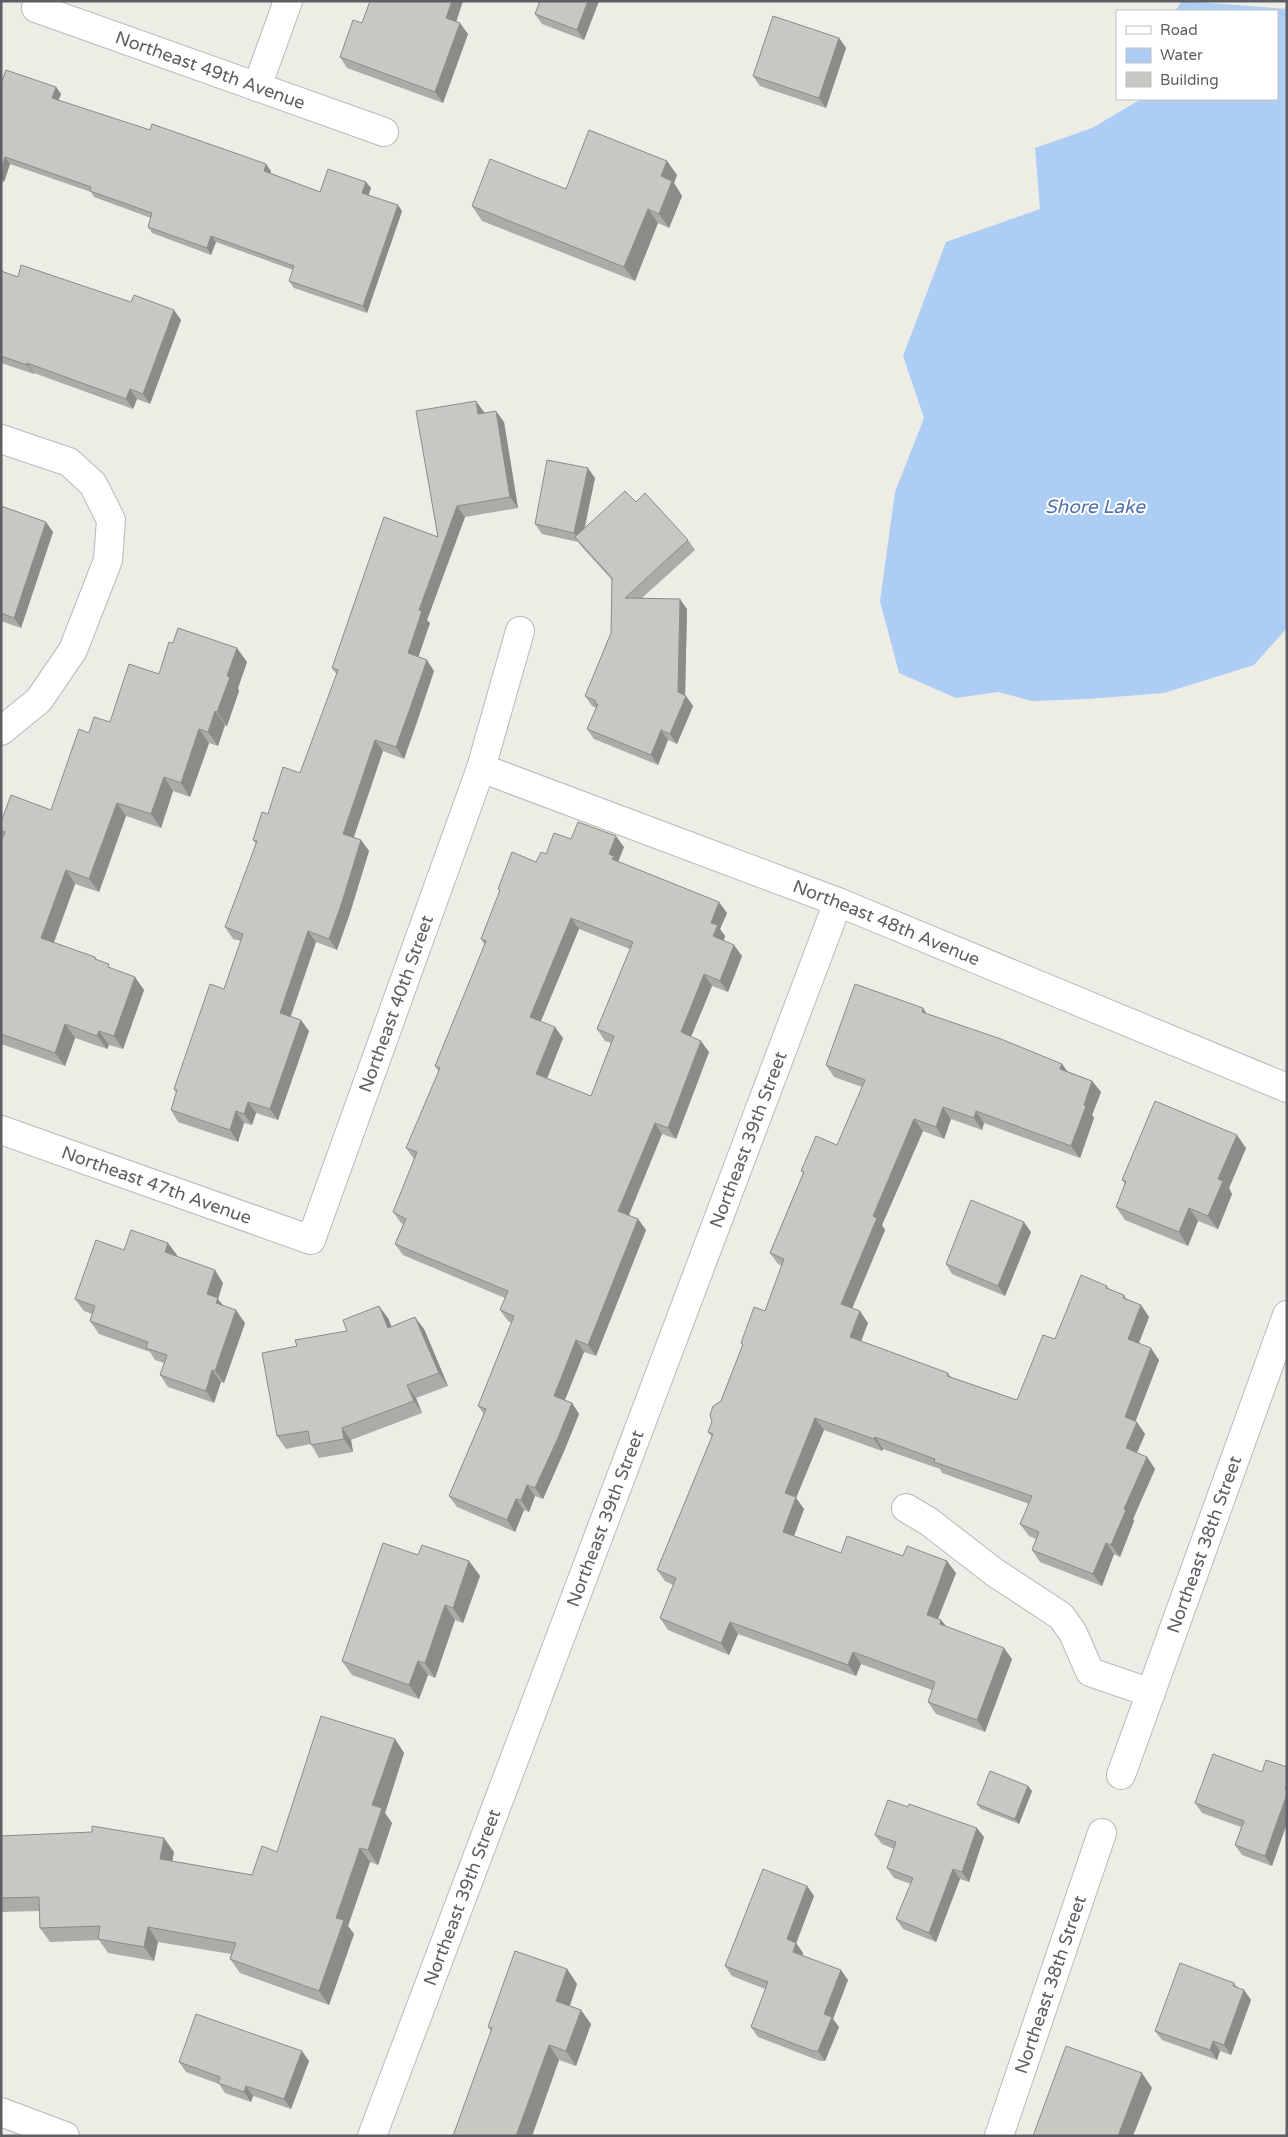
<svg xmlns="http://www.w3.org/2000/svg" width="1288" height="2137" font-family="'Varela Round',sans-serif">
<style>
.water{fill:#adcdf5}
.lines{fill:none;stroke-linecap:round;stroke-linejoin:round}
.minor-casing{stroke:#b7b9bd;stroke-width:30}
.minor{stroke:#fff;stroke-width:28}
.wall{fill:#adaba7;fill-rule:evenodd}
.shaded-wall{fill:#8d8b88}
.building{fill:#c9c7c2;stroke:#8d8b88;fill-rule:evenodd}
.labels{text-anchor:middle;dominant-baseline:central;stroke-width:4;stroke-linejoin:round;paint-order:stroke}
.street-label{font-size:18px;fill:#5d5f64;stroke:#fff}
.water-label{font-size:19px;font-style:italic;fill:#4f72ae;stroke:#fff}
</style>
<rect width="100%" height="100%" fill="#edede5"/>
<path class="water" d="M1182 1 1287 9V628L1254 665 1164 693 1088 699 1032 701 998 692 956 698 899 673 880 601 895 492 924 418 903 356 946 242 1040 209 1035 148 1092 128 1141 99H1277V11H1175Z"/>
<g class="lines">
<defs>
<g id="minor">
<path id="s1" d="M36 8 384 132"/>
<path d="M257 87 288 1"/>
<path d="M1 439 69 462 93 484 111 520 108 560 73 650 39 700 1 731"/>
<path id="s2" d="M481 768 838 902 1287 1088"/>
<path id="s3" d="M1 1130 311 1240 481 768 520 631"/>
<path d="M906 1508 928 1521 994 1572 1061 1616 1073 1633 1090 1672 1151 1693"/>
<path id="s4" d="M1121 1775 1287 1315"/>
<path d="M1 2112 65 2136"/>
<path id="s5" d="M372 2136 838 902"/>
<path id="s6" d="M999 2136 1102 1833"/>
</g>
</defs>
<use href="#minor" class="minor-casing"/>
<use href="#minor" class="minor"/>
</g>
<g class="wall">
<path d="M540 1H599L584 40 542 24 535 14Z"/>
<path d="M456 22 468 34 443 103 347 68 340 57 362 23Z"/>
<path d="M839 38 846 48 826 108 760 86 753 76Z"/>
<path d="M1 84 56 87 61 94 58 100 271 171 270 173 320 192 366 182 371 188 368 195 402 211 367 313 294 288 289 281 293 270 216 242 211 255 152 233 148 227 151 218 94 197 91 192 10 164 4 182 1 181Z"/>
<path d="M667 161 677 175 674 183 682 196 669 228 658 223 635 281 482 221 472 206 566 189Z"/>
<path d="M1 271 18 277 181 320 150 404 137 399 133 409 34 373V374L1 363Z"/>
<path d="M484 412 504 422 518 508 465 517 427 620 430 623 418 657 434 671 417 723 404 759 383 751 354 837 361 840 369 851 350 913 337 950 316 942 291 1016 309 1031 278 1120 256 1113 252 1125 244 1123 238 1142 178 1122 171 1110 176 1093 174 1089 224 989 241 941 233 939 225 927 256 844 253 840 268 814 300 773 337 675 332 668 438 537Z"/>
<path d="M595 478 585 528 636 502 688 540 695 550 642 598 687 609 685 695 686 696 693 706 677 744 668 740 658 765 594 739 587 729 596 708 592 706 585 696 611 633 612 580 582 547 578 542 542 534 535 524Z"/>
<path d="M1 506 53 532 21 628 1 621Z"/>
<path d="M247 662 238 688 239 691 227 726 225 725 218 746 209 743 190 797 173 791 161 828 126 816 99 892 75 884 54 943 95 957 97 960 113 969 144 990 123 1049 109 1045 107 1049 75 1038 65 1066 1 1044V842L3 837 1 834V822L51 810 89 733 110 722 159 674Z"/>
<path d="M571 839 624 847 618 861 727 913 720 929 725 936 724 941 742 956 728 992 712 986 691 1037 709 1052 676 1139 662 1134 629 1215 638 1219 646 1230 596 1356 584 1352 565 1400 572 1403 579 1414 565 1449 543 1499 535 1496 529 1512 524 1510 515 1532 457 1507 449 1496 484 1414 478 1406 512 1323 508 1321 500 1310 505 1298 403 1255 395 1244 403 1224 401 1223 393 1212 414 1159 406 1148 439 1072 435 1066 485 945 481 939 500 891 498 889 536 862 546 854ZM579 929 630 949 597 1029 605 1041 611 1043 591 1096 547 1079 563 1038 541 1021Z"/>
<path d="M928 1014 1062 1064 1067 1071 1092 1081 1101 1092 1092 1115 1094 1118 1080 1158 984 1123 982 1130 951 1119 944 1139 923 1131 882 1225 885 1230 852 1308 868 1323 861 1341 948 1373 951 1377 1017 1400 1055 1339 1107 1286 1110 1290 1124 1295 1127 1299 1141 1305 1149 1317 1139 1343 1159 1360 1135 1422 1145 1434 1137 1453 1147 1457 1155 1469 1133 1519 1134 1521 1120 1557 1114 1554 1102 1586 1040 1562 1032 1550 1036 1539 1029 1536 1020 1524 1029 1504 942 1473 940 1469 883 1449 882 1451 824 1430 796 1498 804 1509 794 1536 841 1553 903 1556 956 1573 938 1619 946 1626 1012 1659 985 1732 936 1714 928 1702 932 1690 861 1664 856 1676 738 1634 729 1655 668 1630 660 1618 673 1585 665 1581 657 1570 712 1437 708 1432 743 1345 741 1343 765 1311 782 1266 778 1264 770 1253 803 1173 801 1171 837 1145 862 1087 834 1077 826 1065Z"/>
<path d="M1246 1148 1229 1188 1232 1194 1218 1229 1198 1221 1188 1246 1125 1220 1116 1207 1125 1184 1122 1180Z"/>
<path d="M1031 1232 1005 1296 952 1274 946 1264Z"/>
<path d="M124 1250 177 1255 176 1257 223 1283 218 1299 224 1306 245 1323 224 1383 221 1382 214 1403 168 1387 160 1375 164 1363 155 1360 150 1352 99 1334 90 1321 92 1314 84 1311 75 1299Z"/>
<path d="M388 1318 391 1326 424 1329 448 1386 416 1398 422 1413 351 1440 353 1452 319 1458 311 1444 286 1449 277 1436 297 1346Z"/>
<path d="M418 1555 469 1561 480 1576 463 1623 455 1620 435 1678 428 1675 419 1699 352 1675 342 1661Z"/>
<path d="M395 1739 404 1753 385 1813 392 1823 378 1865 370 1862 348 1926 354 1934 329 2005 240 1973 230 1959 231 1954 158 1942 154 1961 108 1953 99 1940 50 1942 40 1928 39 1911 1 1912V1836L174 1852 172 1861 252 1875 277 1852Z"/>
<path d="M1287 1767V1823L1272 1866 1242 1855 1235 1845 1241 1827 1202 1813 1195 1803 1262 1772Z"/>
<path d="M1028 1786 1032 1791 1019 1824 981 1809 977 1804Z"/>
<path d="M875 1835 984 1837 969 1882 960 1879 936 1942 903 1929 896 1919 911 1884 894 1878 887 1868 894 1849 882 1844Z"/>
<path d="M807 1886 814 1896 796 1943 803 1953 802 1955 848 1980 833 2019 839 2027 825 2061H820L758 2037 751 2027 765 1989 732 1976 725 1966Z"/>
<path d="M567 1969 577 1984 570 2006 591 2024 576 2066 559 2060 532 2136H453L491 2031 488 2027Z"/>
<path d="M1234 1983 1238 1988 1244 1990 1251 2000 1231 2055 1220 2051 1217 2060 1162 2040 1155 2031Z"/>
<path d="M309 2061 291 2109 253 2096 251 2102 225 2093 219 2084 186 2072 179 2062Z"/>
</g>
<g class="shaded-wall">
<path d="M452 1H463L454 29 446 18Z"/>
<path d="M588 1H599L584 40 577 30Z"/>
<path d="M460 23 468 34 443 103 435 92Z"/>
<path d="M839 38 846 48 826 108 819 98Z"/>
<path d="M56 87 61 94 57 104 52 98Z"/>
<path d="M5 157 10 164 4 182 1 178V170Z"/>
<path d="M667 161 677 175 674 183 682 196 669 228 659 214 661 176Z"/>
<path d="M266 164 271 171 268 178 264 171Z"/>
<path d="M366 182 371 188 367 200 362 193Z"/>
<path d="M398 205 402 211 367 313 363 306Z"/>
<path d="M648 209 658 223 635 281 624 267Z"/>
<path d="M211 236 216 242 211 255 207 248Z"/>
<path d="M174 310 181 320 150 404 143 394Z"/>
<path d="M27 363 34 373V374L27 365Z"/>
<path d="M130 389 137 399 133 409 126 399Z"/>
<path d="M476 401 484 412 486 425 478 414Z"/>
<path d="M496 411 504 422 518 508 510 497Z"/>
<path d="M588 468 595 478 581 542 574 533Z"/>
<path d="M457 506 465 517 427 620 430 623 416 664 408 653 419 610Z"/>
<path d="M46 522 53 532 21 628 14 618Z"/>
<path d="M680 599 687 609 685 699 686 696 693 706 677 744 670 734 678 692Z"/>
<path d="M237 648 247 662 238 688 239 691 227 726 217 712 227 676Z"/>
<path d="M427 660 434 671 404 759 396 747Z"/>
<path d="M215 711 225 725 218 746 208 732Z"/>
<path d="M199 729 209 743 190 797 181 783Z"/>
<path d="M661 730 668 740 658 765 651 755Z"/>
<path d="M375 740 383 751 351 845 343 834Z"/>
<path d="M164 777 173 791 161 828 151 814Z"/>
<path d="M117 803 126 816 99 892 89 879Z"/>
<path d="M616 836 624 847 618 862 620 871 609 854Z"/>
<path d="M361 840 369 851 350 913 337 950 329 939Z"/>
<path d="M66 870 75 884 50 952 41 938Z"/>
<path d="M719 902 727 913 720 929 725 936 721 948 713 936 711 923Z"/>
<path d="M571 918 579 929 538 1028 530 1017Z"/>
<path d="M308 931 316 942 288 1024 280 1013Z"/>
<path d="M734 945 742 956 728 992 720 981Z"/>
<path d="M704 974 712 986 688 1044 681 1032Z"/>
<path d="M135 977 144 990 123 1049 114 1036Z"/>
<path d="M923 1008 931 1020 922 1012Z"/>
<path d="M301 1020 309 1031 278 1120 270 1109Z"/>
<path d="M65 1024 75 1038 65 1066 55 1053Z"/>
<path d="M555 1027 563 1038 544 1086 536 1074Z"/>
<path d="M99 1031 109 1045 107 1049 97 1036Z"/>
<path d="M701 1041 709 1052 676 1139 668 1128Z"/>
<path d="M1062 1064 1070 1075 1060 1069Z"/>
<path d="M1092 1081 1101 1092 1092 1115 1094 1118 1080 1158 1071 1146 1084 1105Z"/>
<path d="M248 1102 256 1113 252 1125 244 1114Z"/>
<path d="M943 1107 951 1119 944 1139 936 1127Z"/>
<path d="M236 1111 244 1123 238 1142 230 1130Z"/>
<path d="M976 1111 984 1123 982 1130 974 1118Z"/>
<path d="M914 1119 923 1131 882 1225 885 1230 849 1316 841 1304 873 1216Z"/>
<path d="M655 1123 662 1134 626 1222 618 1211Z"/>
<path d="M1237 1135 1246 1148 1229 1188 1232 1194 1218 1229 1208 1216 1218 1179Z"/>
<path d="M1189 1208 1198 1221 1188 1246 1179 1232Z"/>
<path d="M638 1219 646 1230 596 1356 588 1345Z"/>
<path d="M1024 1222 1031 1232 1005 1296 998 1286Z"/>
<path d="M168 1243 177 1255 173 1265 165 1252Z"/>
<path d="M215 1270 223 1283 218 1299 226 1310 224 1316 207 1294Z"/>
<path d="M1141 1305 1149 1317 1136 1350 1128 1339Z"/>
<path d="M379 1306 388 1318 397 1340 388 1328Z"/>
<path d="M236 1310 245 1323 224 1383 215 1371Z"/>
<path d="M860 1311 868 1323 858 1349 850 1337Z"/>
<path d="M415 1317 424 1329 448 1386 439 1373Z"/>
<path d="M576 1340 584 1352 562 1407 554 1396Z"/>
<path d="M1151 1348 1159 1360 1133 1428 1125 1417Z"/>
<path d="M212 1370 221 1382 214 1403 206 1391Z"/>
<path d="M407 1385 416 1398 422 1413 414 1401Z"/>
<path d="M572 1403 579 1414 565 1449 543 1499 535 1488Z"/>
<path d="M815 1418 824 1430 796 1498 804 1509 791 1544 783 1532 785 1493Z"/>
<path d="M1137 1422 1145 1434 1134 1459 1126 1448Z"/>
<path d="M342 1428 351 1440 353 1452 344 1439Z"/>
<path d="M875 1437 883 1449 882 1451 874 1439Z"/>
<path d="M1147 1457 1155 1469 1133 1519 1134 1521 1120 1557 1111 1545 1124 1509Z"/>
<path d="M527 1485 535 1496 529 1512 521 1500Z"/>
<path d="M516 1499 524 1510 515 1532 507 1520Z"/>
<path d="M1106 1543 1114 1554 1102 1586 1093 1574Z"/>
<path d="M469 1561 480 1576 463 1623 453 1608Z"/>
<path d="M947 1561 956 1573 935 1626 927 1615Z"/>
<path d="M445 1605 455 1620 435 1678 425 1663Z"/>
<path d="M941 1620 950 1631 940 1624Z"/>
<path d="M730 1622 738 1634 729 1655 721 1643Z"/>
<path d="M1004 1648 1012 1659 985 1732 977 1720Z"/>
<path d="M853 1652 861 1664 856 1676 848 1665Z"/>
<path d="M418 1661 428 1675 419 1699 409 1685Z"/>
<path d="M395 1739 404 1753 385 1813 392 1823 378 1865 368 1850 372 1805Z"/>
<path d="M1028 1786 1032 1791 1019 1824 1015 1819Z"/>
<path d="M1287 1794V1823L1272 1866 1265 1856Z"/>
<path d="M977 1828 984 1837 969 1882 962 1872Z"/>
<path d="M164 1838 174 1852 170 1874 160 1859Z"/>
<path d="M360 1848 370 1862 348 1926 354 1934 329 2005 319 1991 336 1918Z"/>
<path d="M953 1869 960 1879 936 1942 929 1933Z"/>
<path d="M807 1886 814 1896 794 1949 787 1939Z"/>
<path d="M148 1927 158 1942 154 1961 144 1947Z"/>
<path d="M796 1943 803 1953 800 1962 793 1952Z"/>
<path d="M567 1969 577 1984 566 2016 556 2001Z"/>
<path d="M841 1970 848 1980 833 2019 839 2027 825 2061 818 2051 824 2014Z"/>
<path d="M1244 1990 1251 2000 1231 2055 1224 2045Z"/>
<path d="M581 2010 591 2024 576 2066 566 2051Z"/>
<path d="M1213 2041 1220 2051 1217 2060 1210 2050Z"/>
<path d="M549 2045 559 2060 532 2136H516Z"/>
<path d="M302 2051 309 2061 291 2109 284 2099Z"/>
<path d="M1142 2073 1152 2088 1133 2136H1118Z"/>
<path d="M246 2086 253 2096 251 2102 244 2092Z"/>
</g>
<g class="building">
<path d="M370 1H452L446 18 460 23 435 92 340 57 353 20 362 23Z"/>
<path d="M540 1H588L577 30 535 14Z"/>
<path d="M773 16 839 38 819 98 753 76Z"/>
<path d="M6 70 56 87 52 98 150 130 152 124 235 153 266 164 264 171 320 192 328 169 366 182 362 193 398 205 363 306 289 281 294 266 211 236 207 248 148 227 152 213 90 191 91 187 5 157 1 170V84Z"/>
<path d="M589 130 667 161 661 176 672 181 659 214 648 209 624 267 472 206 490 159 566 189Z"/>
<path d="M21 265 131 302 134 295 174 310 143 394 130 389 126 399 27 363V365L1 356V271L18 277Z"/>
<path d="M476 401 478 414 496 411 510 497 457 506 419 610 422 611 408 653 427 660 409 711 396 747 375 740 343 834 361 840 342 902 329 939 308 931 280 1013 301 1020 270 1109 248 1102 244 1114 236 1111 230 1130 171 1110 177 1090 174 1089 210 984 224 989 243 934 225 927 257 841 253 840 262 812 268 814 283 767 300 773 338 670 332 668 384 517 438 537 416 411Z"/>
<path d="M547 460 588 468 574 533 535 524Z"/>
<path d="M625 491 636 502 645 493 688 540 625 598 680 599 678 692 686 696 670 734 661 730 651 755 587 729 598 704H595L596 701 585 696 611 633 612 578 575 537Z"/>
<path d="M1 506 46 522 14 618 1 613Z"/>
<path d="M178 628 237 648 227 676 230 677 217 712 215 711 208 732 199 729 181 783 164 777 151 814 117 803 89 879 66 870 41 938 95 957V959L109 964 108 967 135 977 114 1036 99 1031 97 1036 65 1024 55 1053 1 1034V842L5 832 1 831V822L11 795 51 810 79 729 89 733 94 717 110 722 129 664 159 674 169 642 173 643Z"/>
<path d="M578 822 616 836 609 854 614 856 612 859 719 902 711 923 718 925 713 936 734 945 720 981 704 974 681 1032 701 1041 668 1128 655 1123 618 1211 638 1219 588 1345 576 1340 554 1396 572 1403 558 1438 535 1488 527 1485 521 1500 516 1499 507 1520 449 1496 486 1409 478 1406 514 1316 500 1310 508 1291 395 1244 406 1219 393 1212 417 1152 406 1148 440 1068 435 1066 486 941 481 939 500 890 498 889 512 852 536 862 541 852 546 854 554 833 571 839ZM571 918 633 942 597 1029 614 1036 591 1096 536 1074 555 1027 530 1017Z"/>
<path d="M855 984 923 1008 922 1012 1001 1039 1062 1064 1060 1069 1092 1081 1084 1105 1086 1106 1071 1146 976 1111 974 1118 943 1107 936 1127 914 1119 873 1216 877 1218 841 1304 860 1311 850 1337 948 1373 947 1376 1017 1400 1043 1335 1055 1339 1081 1275 1107 1286 1106 1288 1124 1295 1123 1298 1141 1305 1128 1339 1151 1348 1125 1417 1137 1422 1126 1448 1147 1457 1124 1509 1126 1510 1111 1545 1106 1543 1093 1574 1032 1550 1039 1532 1020 1524 1032 1496 934 1462 935 1459 875 1437 874 1439 815 1418 785 1493 796 1497 783 1532 841 1553 847 1536 903 1556 907 1546 947 1561 927 1615 941 1620 940 1624 1004 1648 977 1720 928 1702 935 1682 853 1652 848 1665 730 1622 721 1643 660 1618 676 1578 657 1570 713 1434 708 1432 712 1422 710 1415 713 1406 721 1401 743 1344 741 1343 754 1307 765 1311 784 1259 770 1253 804 1172 801 1171 816 1136 837 1145 865 1080 826 1065Z"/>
<path d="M1155 1101 1237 1135 1218 1179 1223 1181 1208 1216 1189 1208 1179 1232 1116 1207 1126 1181 1122 1180Z"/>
<path d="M971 1200 1024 1222 998 1286 946 1264Z"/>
<path d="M131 1230 168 1243 165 1252 215 1270 207 1294 218 1298 216 1303 236 1310 215 1371 212 1370 206 1391 160 1375 167 1355 146 1348 148 1342 90 1321 95 1306 75 1299 96 1240 124 1250Z"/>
<path d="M379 1306 388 1328 415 1317 439 1373 407 1385 414 1401 342 1428 344 1439 311 1445 308 1431 277 1436 262 1353 297 1346 295 1340 347 1331 343 1320Z"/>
<path d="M383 1543 418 1555 422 1545 469 1561 453 1608 445 1605 425 1663 418 1661 409 1685 342 1661Z"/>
<path d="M321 1716 395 1739 372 1805 382 1808 368 1850 360 1848 336 1918 344 1920 319 1991 230 1959 236 1943 148 1927 144 1947 98 1939 100 1926 40 1928 39 1897 1 1898V1836L92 1832V1826L164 1838 160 1859 252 1875 262 1846 277 1852Z"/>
<path d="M1213 1754 1262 1772 1266 1760 1287 1767V1785L1285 1789 1287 1792V1794L1265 1856 1235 1845 1244 1821 1195 1803Z"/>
<path d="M990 1771 1028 1786 1015 1819 977 1804Z"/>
<path d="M888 1800 908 1807 909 1804 977 1828 962 1872 953 1869 929 1933 896 1919 913 1878 887 1868 896 1842 875 1835Z"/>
<path d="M763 1869 807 1886 787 1939 796 1943 793 1952 841 1970 824 2014 832 2017 818 2051H813L751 2027 768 1982 725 1966Z"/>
<path d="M515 1951 567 1969 556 2001 581 2010 566 2051 549 2045 516 2136H453L492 2028 488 2027Z"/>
<path d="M1180 1963 1234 1983 1233 1986 1244 1990 1224 2045 1213 2041 1210 2050 1155 2031Z"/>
<path d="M196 2014 302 2051 284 2099 246 2086 244 2092 218 2083 220 2077 179 2062Z"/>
<path d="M1066 2046 1142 2073 1118 2136H1033Z"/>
</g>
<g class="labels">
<g class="street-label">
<text stroke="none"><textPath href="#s1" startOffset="185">Northeast 49th Avenue</textPath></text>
<text stroke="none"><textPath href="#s2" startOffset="434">Northeast 48th Avenue</textPath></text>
<text stroke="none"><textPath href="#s3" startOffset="580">Northeast 40th Street</textPath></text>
<text stroke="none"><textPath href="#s5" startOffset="1065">Northeast 39th Street</textPath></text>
<text stroke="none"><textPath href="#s3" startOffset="165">Northeast 47th Avenue</textPath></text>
<text stroke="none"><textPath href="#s5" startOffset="660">Northeast 39th Street</textPath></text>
<text stroke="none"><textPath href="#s4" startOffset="245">Northeast 38th Street</textPath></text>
<text stroke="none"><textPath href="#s5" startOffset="255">Northeast 39th Street</textPath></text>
<text stroke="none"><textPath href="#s6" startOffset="160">Northeast 38th Street</textPath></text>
</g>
<g class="water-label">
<text x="1095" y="507">Shore Lake</text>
</g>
</g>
<rect width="1288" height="2137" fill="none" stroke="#5d5f64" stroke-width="5"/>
<rect x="1116" y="10" width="162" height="90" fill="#ffffff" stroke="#bebfc1"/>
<rect x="1126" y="26" width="25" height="8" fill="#ffffff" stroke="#bebfc1"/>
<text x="1160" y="35" font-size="15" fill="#5d5f64">Road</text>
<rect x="1126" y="48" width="25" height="15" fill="#adcdf5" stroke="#bebfc1"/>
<text x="1160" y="60" font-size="15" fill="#5d5f64">Water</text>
<rect x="1126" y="72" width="25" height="15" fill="#c9c7c2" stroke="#bebfc1"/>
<text x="1160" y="85" font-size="15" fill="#5d5f64">Building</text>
</svg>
